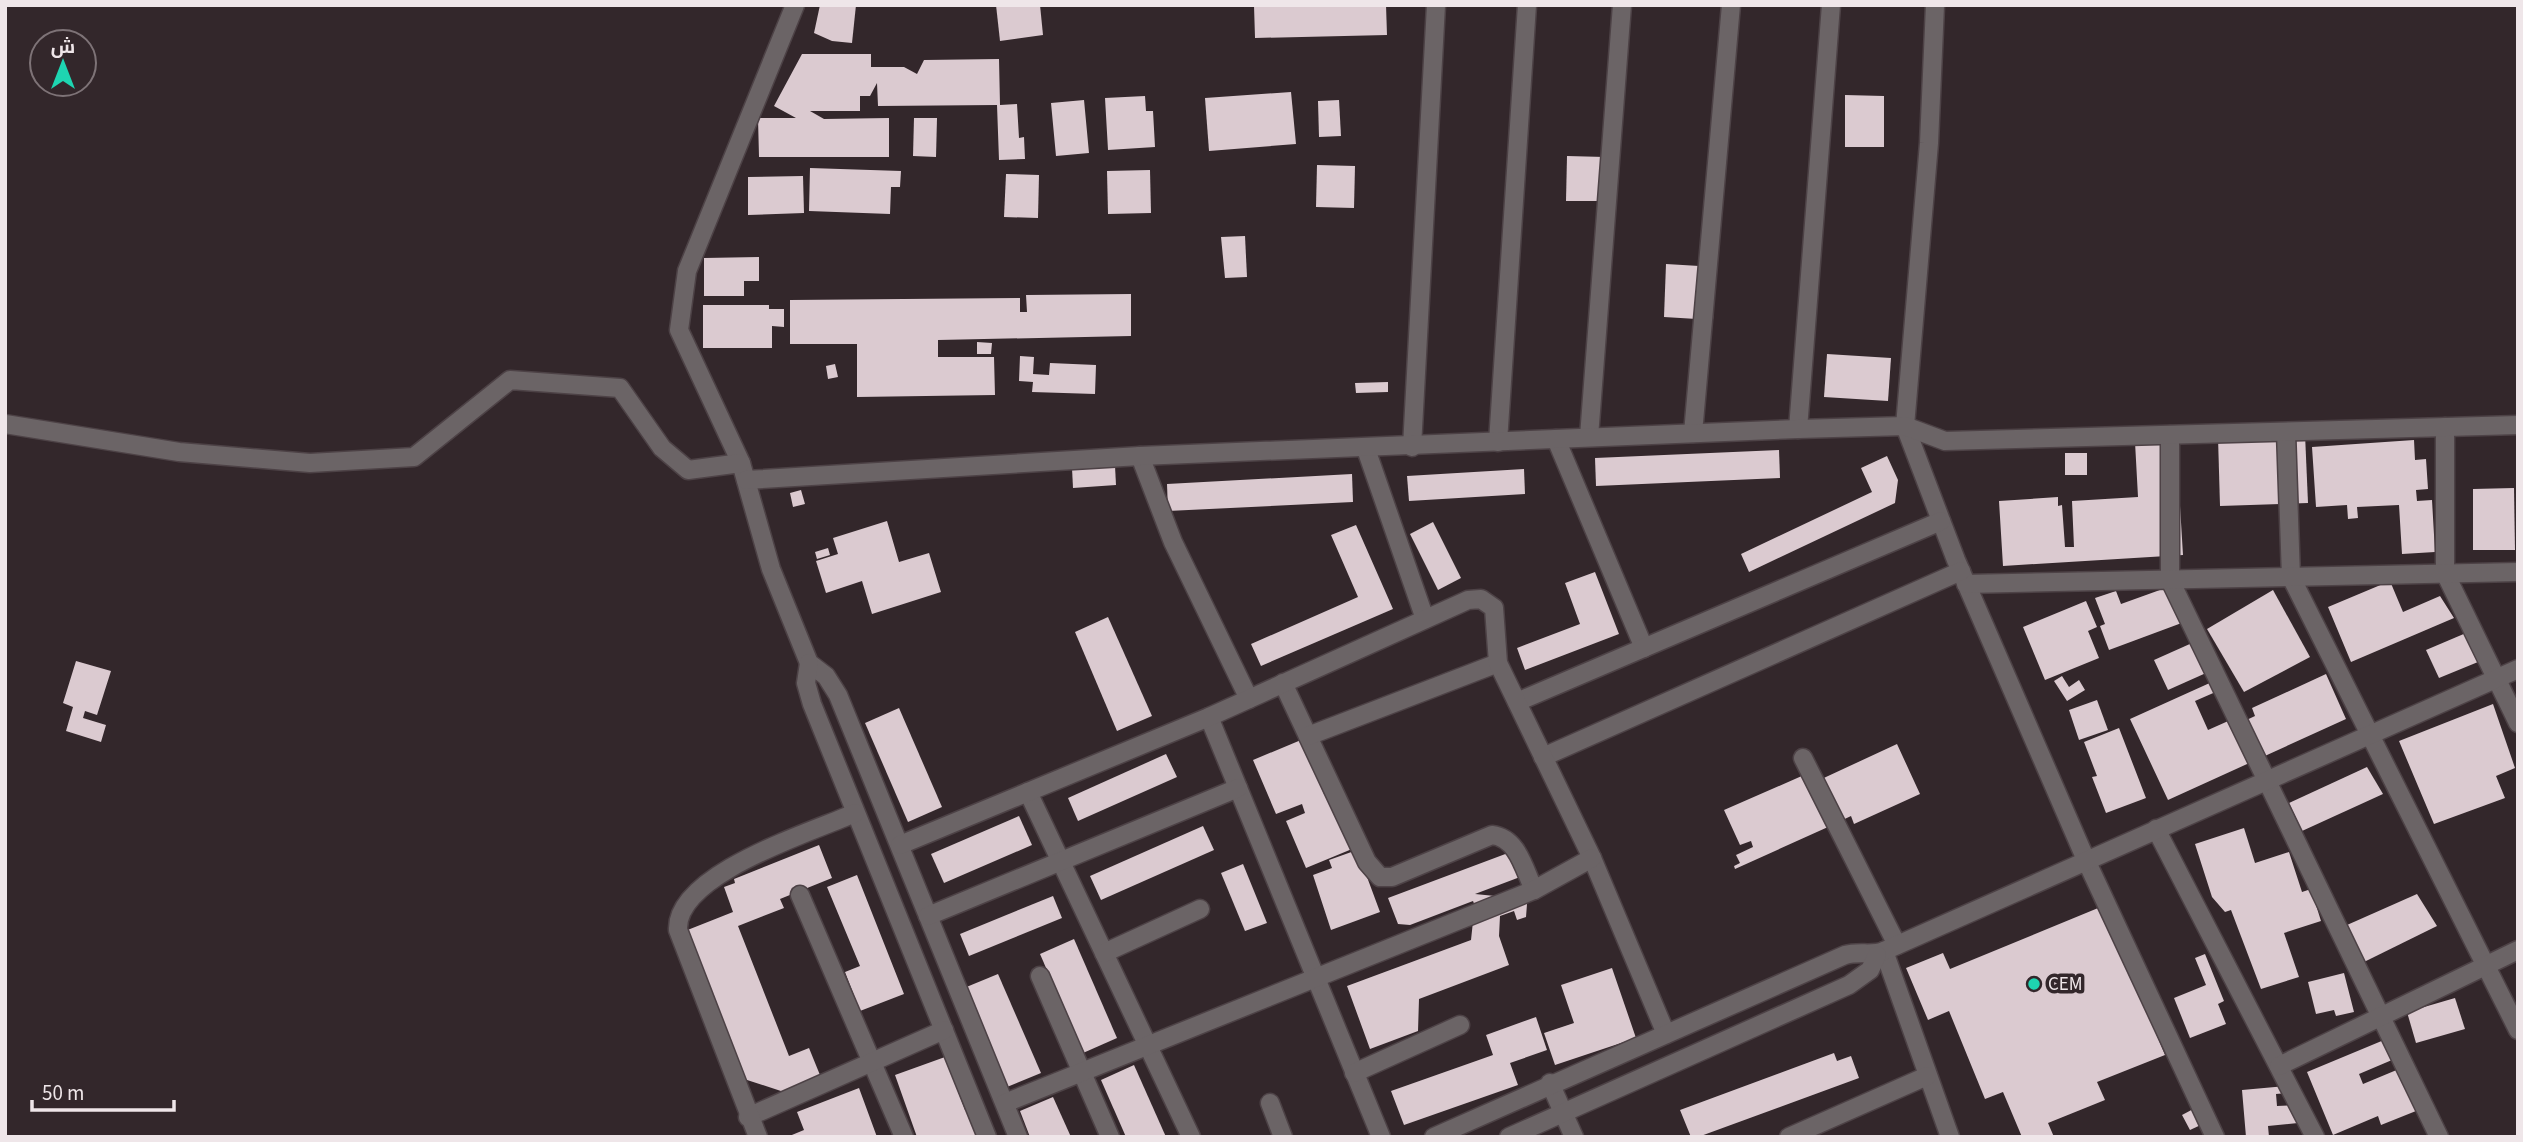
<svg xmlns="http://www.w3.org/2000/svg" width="2523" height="1142" font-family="'Source Sans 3',Cairo,sans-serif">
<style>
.building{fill:#dbcad0}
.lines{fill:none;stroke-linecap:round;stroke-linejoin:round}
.minor-casing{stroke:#4d4246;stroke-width:21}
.minor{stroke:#6b6466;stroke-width:18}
.poi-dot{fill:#1ed5b1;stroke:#33272b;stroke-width:2.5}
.labels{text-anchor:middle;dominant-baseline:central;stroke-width:7;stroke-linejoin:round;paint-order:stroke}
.poi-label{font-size:19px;fill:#efe6e9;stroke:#33272b;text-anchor:start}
</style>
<rect width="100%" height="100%" fill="#33272b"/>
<g class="building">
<path d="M820 5H856L852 43 832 41 814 33Z"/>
<path d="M996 5H1040L1043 35 1000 41Z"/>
<path d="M1254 5H1386L1387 35 1255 38Z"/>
<path d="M802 54H871V67H904L917 74 924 60 999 59 1000 105 1017 104 1019 138 1024 137 1025 159 999 160 997 105 878 106 877 83 870 96H860V111H810L824 119 889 118V157H759L758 118H796L774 106Z"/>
<path d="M1291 92 1296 144 1209 151 1205 98Z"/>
<path d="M1845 95 1884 96V147H1845Z"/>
<path d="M1145 96 1146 111H1153L1155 147 1108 150 1105 98Z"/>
<path d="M1084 100 1089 153 1056 156 1051 103Z"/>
<path d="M1339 100 1341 136 1319 137 1318 101Z"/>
<path d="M914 118H937L936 157 913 156Z"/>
<path d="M1567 156 1605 157 1604 201H1566Z"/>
<path d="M1317 165 1355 166 1354 208 1316 207Z"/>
<path d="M810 168 901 171 900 187H891L890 214 809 211Z"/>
<path d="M1150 170 1151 213 1108 214 1107 171Z"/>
<path d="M1006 174 1039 175 1038 218 1004 217Z"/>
<path d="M803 176 804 213 748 215V177Z"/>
<path d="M1245 236 1247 277 1225 278 1221 237Z"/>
<path d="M759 257V281H744V296H704V258Z"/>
<path d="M1666 264 1716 267 1713 320 1664 317Z"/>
<path d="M1131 294V336L938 340V357H994L995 395 857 397V344H790V300L1020 298V312H1027L1026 295Z"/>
<path d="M703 305H769V309H784V327L772 326V348H703Z"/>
<path d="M977 342 992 343 991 354H977Z"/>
<path d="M1827 354 1891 358 1888 401 1824 397Z"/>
<path d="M1020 356 1034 357 1033 374 1049 375 1050 363 1096 365 1095 394 1032 392 1033 382 1019 381Z"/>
<path d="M835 364 838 377 828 379 826 366Z"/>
<path d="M1388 382V392L1356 393 1355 383Z"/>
<path d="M2305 434 2308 503 2220 506 2218 437Z"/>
<path d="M2176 440 2183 555 2003 566 1999 501 2058 497V506L2062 505 2065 547H2074L2072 501 2138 497 2135 442Z"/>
<path d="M2414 440 2415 460 2426 459 2428 489 2416 490 2417 501 2432 500 2435 552 2402 554 2399 505 2357 507 2358 518 2348 519 2347 505 2316 507 2312 447Z"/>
<path d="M1779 450 1780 478 1596 486 1595 458Z"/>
<rect x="2065" y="453" width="22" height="22"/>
<path d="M1887 456 1898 480 1895 503 1749 572 1741 554 1872 492 1861 468Z"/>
<path d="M1115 466 1116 485 1073 488 1072 468Z"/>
<path d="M1524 469 1525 494 1409 501 1407 476Z"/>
<path d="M1352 474 1353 502 1168 511 1167 484Z"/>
<path d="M2514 488 2515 550H2473V489Z"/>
<path d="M801 490 805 504 793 507 790 493Z"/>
<path d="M887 521 899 562 929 553 941 592 872 614 862 581 826 593 816 561 838 554 833 538Z"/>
<path d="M1433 522 1461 578 1438 590 1410 534Z"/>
<path d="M1356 525 1393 609 1261 666 1251 644 1358 597 1331 535Z"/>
<path d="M828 548 830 555 817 559 815 552Z"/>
<path d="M1595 572 1619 634 1525 670 1517 648 1580 624 1565 583Z"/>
<path d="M2390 581 2403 612 2440 596 2454 618 2351 662 2328 607Z"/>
<path d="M2171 586 2187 621 2109 650 2100 626 2105 624 2095 598 2116 591 2121 604Z"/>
<path d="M2273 590 2310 657 2244 692 2207 629Z"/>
<path d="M2086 601 2097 627 2088 631 2099 658 2045 680 2023 627Z"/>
<path d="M1108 617 1152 716 1117 731 1075 632Z"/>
<path d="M2466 633 2478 662 2439 678 2426 650Z"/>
<path d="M2201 639 2215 669 2168 690 2154 660Z"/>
<path d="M76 661 111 671 97 715 85 711 83 718 106 725 101 742 66 731 73 707 63 703Z"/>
<path d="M2326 674 2346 719 2168 800 2130 719 2223 677 2227 687 2195 701 2208 730 2235 718 2238 724 2255 716 2252 708Z"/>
<path d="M2062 676 2069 687 2079 680 2085 690 2067 701 2054 681Z"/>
<path d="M2097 700 2108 730 2079 740 2069 710Z"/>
<path d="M2493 704 2515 768 2496 776 2505 798 2434 824 2399 741Z"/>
<path d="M899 708 942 807 908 822 865 723Z"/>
<path d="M2119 728 2146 798 2106 813 2092 777 2097 776 2084 742Z"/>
<path d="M1301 740 1324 794 1328 792 1352 849 1306 868 1286 821 1305 813 1302 804 1276 814 1253 760Z"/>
<path d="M1897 744 1920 794 1854 824 1851 816 1832 825 1813 783Z"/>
<path d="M1166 754 1177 777 1078 821 1068 798Z"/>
<path d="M2367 767 2383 794 2302 831 2289 803Z"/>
<path d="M1804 775 1828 827 1735 869 1734 866 1740 863 1736 855 1753 847 1751 841 1740 845 1724 810Z"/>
<path d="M1019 816 1032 845 944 883 931 854Z"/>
<path d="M1203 826 1214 850 1101 900 1090 876Z"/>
<path d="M2244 828 2255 863 2289 852 2302 892 2311 889 2321 921 2284 933 2299 977 2261 989 2231 910 2225 912 2212 897 2195 844Z"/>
<path d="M819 845 832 878 780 899 784 908 738 926 789 1056 809 1048 822 1080 787 1093 744 1079 685 931 733 912 724 887 735 883 734 879Z"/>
<path d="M1524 847 1533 872 1475 894 1515 898 1524 894 1527 904 1526 917 1517 920 1514 911 1500 916 1499 936 1509 965 1419 999 1418 1031 1370 1049 1347 986 1471 940 1474 912 1477 911 1473 901 1410 925 1398 924 1388 898Z"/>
<path d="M1357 850 1380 912 1331 930 1313 875 1332 868 1329 860Z"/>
<path d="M1243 864 1267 923 1245 931 1221 873Z"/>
<path d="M857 875 904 994 860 1011 845 972 860 966 827 887Z"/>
<path d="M2417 894 2437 926 2364 962 2347 925Z"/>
<path d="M1053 896 1062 918 969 956 960 934Z"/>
<path d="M2103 906 2165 1055 2097 1082 2105 1100 2048 1123 2054 1137H2022L2003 1092 1985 1099 1949 1011 1928 1020 1906 968 1943 953 1950 969Z"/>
<path d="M1074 939 1117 1038 1083 1053 1040 954Z"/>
<path d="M2205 954 2224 1001 2218 1004 2226 1024 2190 1038 2174 998 2206 985 2195 958Z"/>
<path d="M1612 968 1636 1038 1555 1065 1544 1033 1574 1023 1561 985Z"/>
<path d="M2344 973 2354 1012 2336 1016 2334 1010 2316 1014 2308 982Z"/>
<path d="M998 974 1041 1073 1007 1087 964 988Z"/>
<path d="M2455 998 2465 1029 2416 1043 2407 1012Z"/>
<path d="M1536 1017 1547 1050 1510 1063 1518 1085 1404 1125 1391 1091 1493 1055 1486 1035Z"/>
<path d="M2384 1040 2392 1060 2359 1074 2363 1084 2399 1069 2416 1111 2381 1125 2378 1116 2333 1135 2307 1072Z"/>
<path d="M1834 1053 1837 1061 1851 1056 1859 1078 1698 1137H1691L1680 1110Z"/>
<path d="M945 1057 965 1110 970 1108 981 1137H917L895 1075Z"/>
<path d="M1134 1065 1166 1137H1126L1101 1080Z"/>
<path d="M2286 1086 2287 1093 2276 1094 2277 1106 2296 1105 2298 1123 2268 1126 2269 1137H2246L2242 1090Z"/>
<path d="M859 1088 877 1137H787L804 1130 797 1112Z"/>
<path d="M1053 1097 1071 1137H1030L1020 1111Z"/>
<path d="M2197 1107 2205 1123 2190 1130 2182 1115Z"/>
</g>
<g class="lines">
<defs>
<g id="minor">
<path d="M795 5 687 271 679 330 741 463 771 569 809 663 826 676 838 695 1018 1137"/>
<path d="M1935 5 1929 143 1905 426 1956 560 2086 860 2215 1137"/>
<path d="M5 424 179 452 310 463 414 457 510 380 620 388 662 448 688 470 741 463"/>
<path d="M2445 427V573L2518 723"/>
<path d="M1798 429 1831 5"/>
<path d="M2286 432 2291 577 2518 1030"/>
<path d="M1693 433 1731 5"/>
<path d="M2170 435V580L2439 1137"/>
<path d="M1589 437 1622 5"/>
<path d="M1556 439 1644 648"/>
<path d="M1498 442 1527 5"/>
<path d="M1412 447 1436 5"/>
<path d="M1366 449 1425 619"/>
<path d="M1140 456 1173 542 1249 699"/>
<path d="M746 480 1140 456 1798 429 1905 426 1945 441 2518 425"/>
<path d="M1966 584 2518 572"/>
<path d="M809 663 806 683 812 704 987 1137"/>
<path d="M1283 683 1367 862 1380 877H1392L1492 835C1518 838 1524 869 1534 890"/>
<path d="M1517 702 1941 521"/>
<path d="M1209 717 1381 1137"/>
<path d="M1308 736 1498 663"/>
<path d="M1543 757 1961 571"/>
<path d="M1803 758 1897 945"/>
<path d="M1028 792 1191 1137"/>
<path d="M2156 829 2315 1137"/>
<path d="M900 845 1209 717 1468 600 1481 599 1494 608 1498 663 1592 858 1666 1034"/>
<path d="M800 895 904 1137"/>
<path d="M928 916 1238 788"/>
<path d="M1884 951 1950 1137"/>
<path d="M1104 953 1200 909"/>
<path d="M1040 976 1110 1137"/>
<path d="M2279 1066 2518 950"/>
<path d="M1354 1073 1460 1025"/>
<path d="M1550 1083 1574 1137"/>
<path d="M1005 1103 1534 890 1592 858"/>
<path d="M1270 1103 1283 1137"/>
<path d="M748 1117 944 1030"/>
<path d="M758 1137 678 930C675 874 812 832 855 813"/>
<path d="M1434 1137 1845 955C1859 951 1873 956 1884 951L2518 669"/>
<path d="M1509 1137 1849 985 1870 970 1877 955"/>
<path d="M1789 1137 1927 1076"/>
</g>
</defs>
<use href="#minor" class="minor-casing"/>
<use href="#minor" class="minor"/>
</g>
<circle class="poi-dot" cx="2034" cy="984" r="7"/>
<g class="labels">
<g class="poi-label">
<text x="2048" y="984">CEM</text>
</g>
</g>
<rect width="2523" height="1142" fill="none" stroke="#efe6e9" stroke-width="14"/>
<g transform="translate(63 63)"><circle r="33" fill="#33272b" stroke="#7e7377" stroke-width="2"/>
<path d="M0-5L12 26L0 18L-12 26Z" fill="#1ed5b1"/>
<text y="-10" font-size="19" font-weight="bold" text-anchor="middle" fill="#efe6e9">ش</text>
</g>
<path d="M32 1100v10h142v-10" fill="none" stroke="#efe6e9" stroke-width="3.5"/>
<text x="42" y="1100" font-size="21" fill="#efe6e9" stroke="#33272b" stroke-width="5" paint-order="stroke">50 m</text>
</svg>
